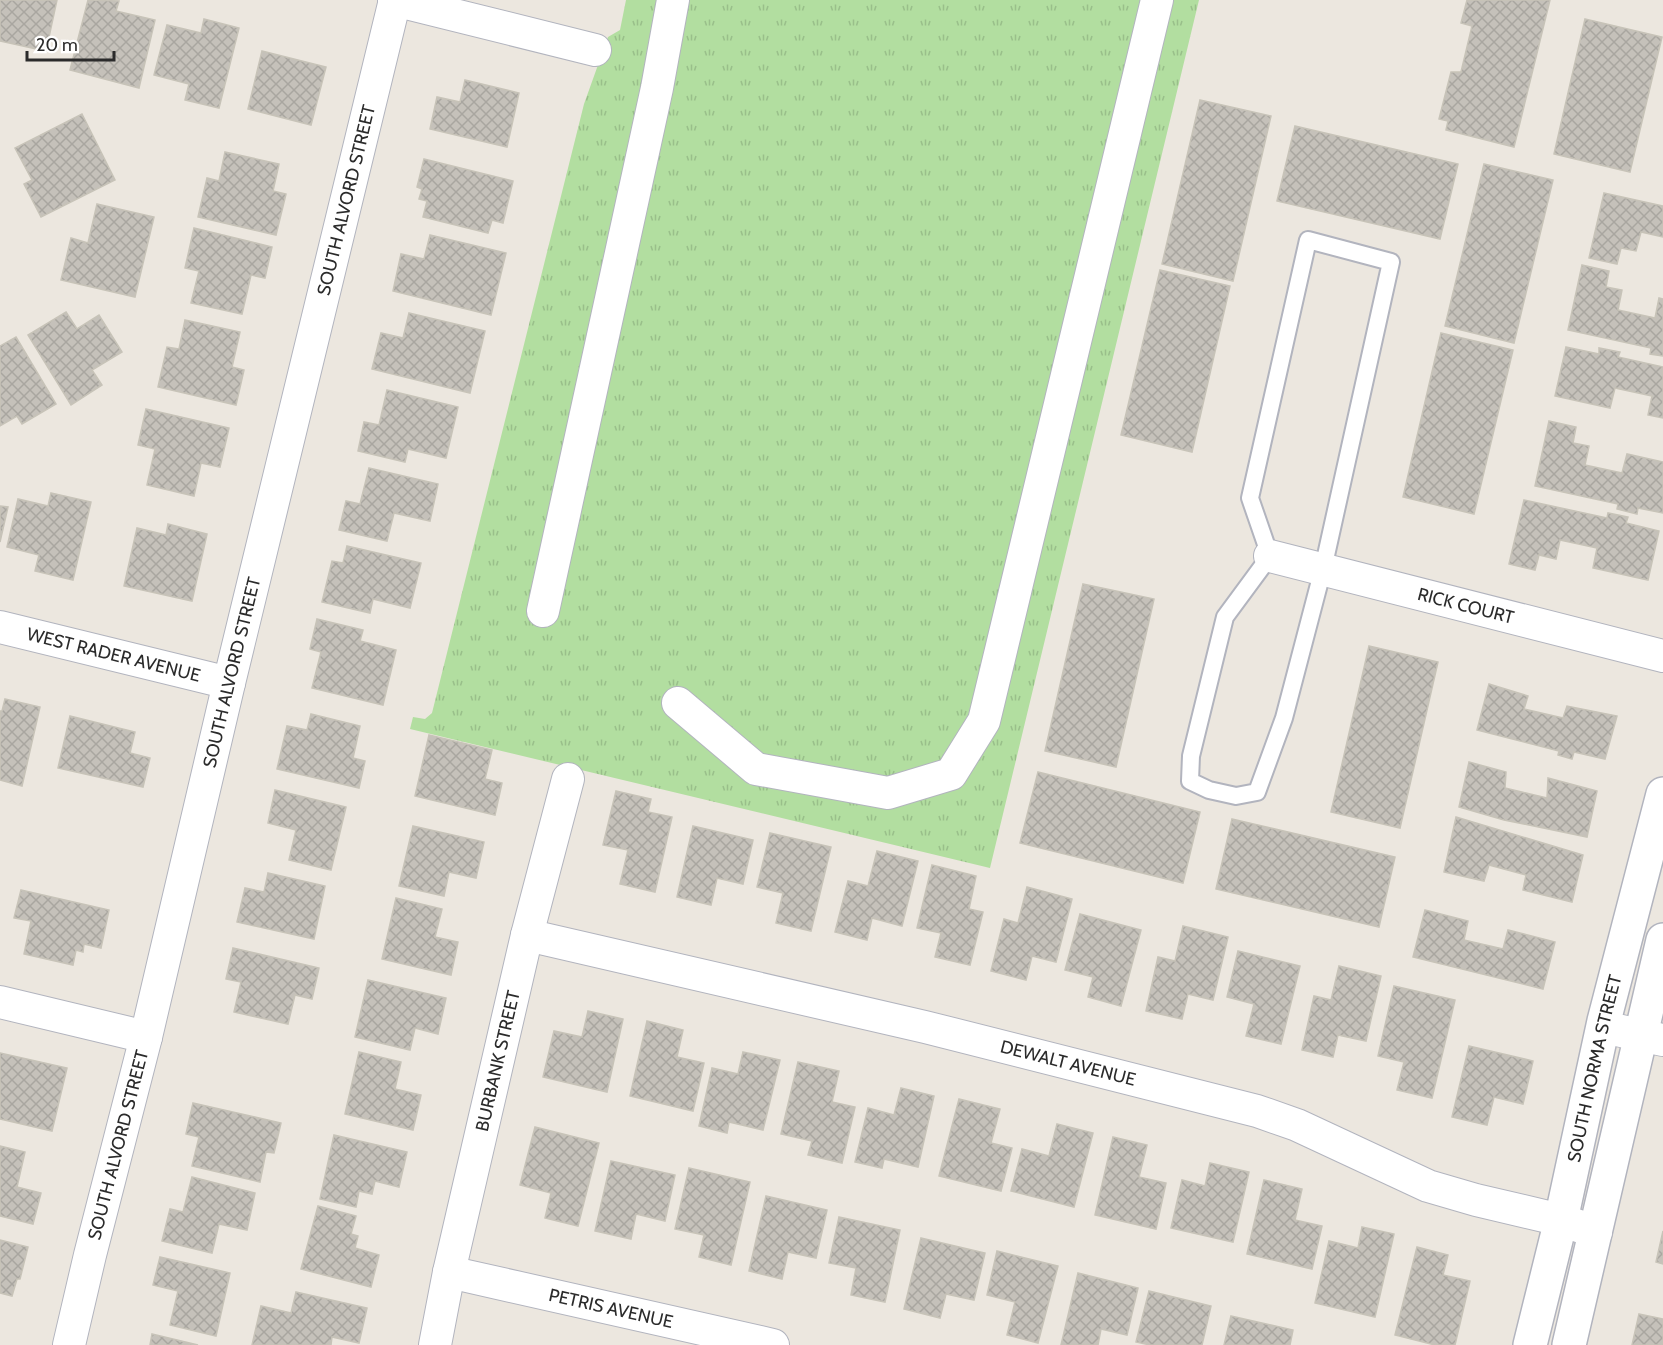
<svg xmlns="http://www.w3.org/2000/svg" width="1663" height="1345" font-family="Cabin,sans-serif">
<style>
.grass{fill:url(#grass-tufts)}
.building{fill:url(#building-cross-hatch);stroke:#c7c3b8;stroke-width:1.5}
.lines{fill:none;stroke-linecap:round;stroke-linejoin:round}
.lane-casing{stroke:#b2b4be;stroke-width:20}
.street-casing{stroke:#b2b4be;stroke-width:34}
.secondary-casing{stroke:#b2b4be;stroke-width:36}
.lane{stroke:#fff;stroke-width:16}
.street{stroke:#fff;stroke-width:32}
.secondary{stroke:#fff;stroke-width:33}
.labels{text-anchor:middle;dominant-baseline:central;stroke-width:4.5;stroke-linejoin:round;paint-order:stroke}
.street-label{font-size:18px;fill:#2b2b2b;stroke:#fff}
</style>
<defs>
<pattern id="grass-tufts" width="24" height="20" patternUnits="userSpaceOnUse" patternTransform="scale(1.5)"><rect width="24" height="20" fill="#b2dea0"/><path d="M3 7l-1-3M5 7V3M7 7l1-3M15 17l-1-3M17 17v-4M19 17l1-3" fill="none" stroke="#99bf8a"/></pattern>
<pattern id="building-cross-hatch" width="8" height="8" patternUnits="userSpaceOnUse" patternTransform="scale(1.5)"><rect width="8" height="8" fill="#c5c1ba"/><path d="M0 0l8 8M0 8l8-8" fill="none" stroke="#a9a6a0"/></pattern>
</defs>
<rect width="100%" height="100%" fill="#ece7df"/>
<path class="grass" d="M626 0H1199L990 868 410 729 413 717 425 719 432 713 584 104 608 37 620 30Z"/>
<g class="building">
<path d="M0 0H57L46 51 0 41Z"/>
<path d="M88 0 119 1 116 11 155 20 139 88 70 70Z"/>
<path d="M1467 0H1550L1514 147 1446 130 1448 121 1439 119 1451 72H1461L1472 26 1461 23Z"/>
<path d="M204 19 239 28 219 108 185 100 189 84 154 75 167 25 201 33Z"/>
<path d="M1585 19 1662 37 1630 172 1554 154Z"/>
<path d="M262 51 326 67 311 125 248 109Z"/>
<path d="M465 80 519 93 507 147 430 129 437 97 460 102Z"/>
<path d="M1200 100 1271 116 1233 281 1162 264Z"/>
<path d="M82 114 115 180 41 217 24 184 32 180 15 148Z"/>
<path d="M1295 126 1458 164 1440 239 1277 201Z"/>
<path d="M225 152 279 164 273 191 286 194 276 235 198 217 207 178 219 181Z"/>
<path d="M424 159 513 181 503 223 492 220 488 233 423 217 427 201 419 199 422 189 417 187Z"/>
<path d="M1484 164 1553 180 1514 343 1445 326Z"/>
<path d="M1604 193 1663 206V237L1641 232 1636 251 1621 248 1617 264 1589 258Z"/>
<path d="M97 204 154 217 135 297 61 280 71 238 88 243Z"/>
<path d="M194 228 272 247 265 278 251 275 242 314 191 303 199 271 185 268Z"/>
<path d="M430 235 506 253 491 315 393 291 401 254 424 259Z"/>
<path d="M1582 265 1609 271 1606 287 1622 290 1618 310 1655 318 1659 298 1663 299V356L1650 354 1651 348 1568 330Z"/>
<path d="M1160 270 1230 286 1192 452 1121 435Z"/>
<path d="M66 312 77 329 99 315 122 352 92 370 102 385 71 405 28 335Z"/>
<path d="M409 313 485 331 470 393 372 369 381 333 403 338Z"/>
<path d="M185 320 240 332 232 367 244 370 236 405 158 387 167 347 179 349Z"/>
<path d="M1441 333 1513 350 1474 514 1403 497Z"/>
<path d="M16 337 56 404 22 424 17 416 0 426V346Z"/>
<path d="M1566 347 1599 354V348L1620 352 1618 357 1663 367V418L1648 415 1652 396 1615 388 1610 408 1555 396Z"/>
<path d="M387 390 458 407 446 458 408 449 405 462 358 451 364 422 379 425Z"/>
<path d="M146 409 229 428 220 467 201 463 194 496 147 485 155 449 138 445Z"/>
<path d="M1549 421 1576 427 1573 443 1589 446 1585 465 1622 473 1627 454 1663 462V513L1638 508 1637 514 1617 509 1618 504 1535 486Z"/>
<path d="M369 468 438 484 430 521 394 513 387 541 339 530 346 501 360 504Z"/>
<path d="M51 493 91 502 73 580 35 571 39 555 7 547 18 499 48 506Z"/>
<path d="M1524 500 1607 518 1608 513 1628 517 1626 523 1659 531 1648 580 1593 568 1597 548 1560 540 1556 559 1539 555 1535 570 1509 564Z"/>
<path d="M0 506 8 507 0 542Z"/>
<path d="M168 524 207 534 192 601 124 586 137 528 166 535Z"/>
<path d="M347 546 421 563 410 608 373 599 370 613 322 602 332 561 343 563Z"/>
<path d="M1083 584 1154 599 1116 767 1045 751Z"/>
<path d="M317 619 363 630 360 641 396 650 383 705 312 688 321 652 310 649Z"/>
<path d="M1369 646 1438 662 1400 828 1331 812Z"/>
<path d="M1489 684 1528 696 1524 709 1563 718 1567 706 1617 716 1605 759 1574 752 1572 759 1558 755 1559 751 1477 730Z"/>
<path d="M5 699 40 707 22 786 0 780V711H2Z"/>
<path d="M311 714 360 726 353 758 365 761 359 788 277 769 287 726 307 730Z"/>
<path d="M70 716 135 732 130 753 150 758 143 787 58 768Z"/>
<path d="M429 735 492 750 485 779 502 783 495 815 415 796Z"/>
<path d="M1469 762 1506 772 1505 788 1547 798 1548 778 1597 791 1587 837 1504 820 1459 807Z"/>
<path d="M1038 772 1200 812 1183 883 1020 843Z"/>
<path d="M275 790 346 807 331 870 289 860 296 830 268 823Z"/>
<path d="M616 791 651 799 648 812 672 817 655 892 620 884 628 850 603 845Z"/>
<path d="M1456 817 1583 855 1572 902 1523 890 1526 875 1489 865 1484 881 1444 872Z"/>
<path d="M1232 819 1395 857 1379 927 1216 889Z"/>
<path d="M413 826 484 842 476 878 449 872 444 896 399 886Z"/>
<path d="M693 826 753 840 743 884 717 878 711 905 677 897Z"/>
<path d="M770 833 831 847 811 931 776 923 783 893 757 887Z"/>
<path d="M877 851 918 861 902 926 872 918 867 940 835 932 848 881 868 886Z"/>
<path d="M932 865 976 876 969 909 983 912 970 965 935 957 941 933 917 928Z"/>
<path d="M268 873 325 886 314 939 237 922 245 888 264 892Z"/>
<path d="M1027 887 1072 899 1056 962 1032 956 1026 980 991 971 1004 919 1018 923Z"/>
<path d="M21 890 109 910 101 948 84 944 83 952 76 950 73 965 24 954 31 921 14 918Z"/>
<path d="M396 898 442 909 435 937 458 942 451 975 382 959Z"/>
<path d="M1425 910 1468 921 1464 940 1503 949 1508 930 1555 942 1543 989 1413 957Z"/>
<path d="M1080 914 1141 930 1121 1006 1088 997 1093 977 1065 970Z"/>
<path d="M1183 926 1228 937 1213 1000 1188 994 1182 1019 1146 1011 1158 957 1175 961Z"/>
<path d="M233 948 319 968 312 999 295 995 288 1024 234 1012 241 982 226 979Z"/>
<path d="M1238 951 1300 966 1281 1044 1246 1036 1254 1004 1227 997Z"/>
<path d="M1339 966 1381 976 1366 1041 1338 1035 1333 1057 1302 1050 1314 996 1331 1000Z"/>
<path d="M368 980 446 998 438 1034 415 1028 410 1050 355 1037Z"/>
<path d="M1394 986 1455 1000 1432 1098 1397 1090 1404 1062 1378 1056Z"/>
<path d="M588 1011 623 1019 607 1092 543 1077 554 1031 582 1037Z"/>
<path d="M647 1021 683 1030 677 1057 704 1063 693 1111 630 1096Z"/>
<path d="M1469 1046 1533 1061 1523 1104 1494 1097 1487 1125 1452 1117Z"/>
<path d="M359 1052 401 1062 395 1089 421 1095 413 1130 345 1114Z"/>
<path d="M743 1052 780 1060 763 1130 729 1122 727 1133 699 1126 712 1068 738 1074Z"/>
<path d="M0 1053 67 1068 52 1131 0 1119Z"/>
<path d="M798 1062 839 1071 832 1102 855 1107 842 1163 808 1155 812 1141 781 1134Z"/>
<path d="M901 1088 934 1096 918 1167 884 1159 882 1168 855 1162 868 1108 894 1115Z"/>
<path d="M959 1099 1000 1109 991 1143 1012 1148 1001 1191 939 1176Z"/>
<path d="M193 1103 281 1123 274 1153 266 1152 260 1182 192 1166 199 1137 186 1134Z"/>
<path d="M1057 1124 1093 1133 1074 1207 1011 1191 1022 1149 1049 1156Z"/>
<path d="M535 1127 599 1143 578 1226 545 1218 551 1193 520 1185Z"/>
<path d="M334 1135 407 1152 399 1187 375 1181 372 1194 359 1191 356 1207 320 1199Z"/>
<path d="M1113 1137 1147 1145 1139 1177 1166 1183 1156 1229 1095 1215Z"/>
<path d="M0 1146 25 1152 17 1187 41 1193 33 1224 0 1216Z"/>
<path d="M611 1161 675 1175 665 1221 636 1214 631 1239 595 1231Z"/>
<path d="M1210 1163 1249 1172 1233 1242 1171 1228 1182 1180 1205 1186Z"/>
<path d="M689 1168 750 1182 731 1265 699 1257 704 1235 675 1229Z"/>
<path d="M192 1177 255 1193 247 1230 219 1224 212 1253 162 1241 170 1209 183 1212Z"/>
<path d="M1264 1180 1302 1189 1295 1220 1322 1226 1312 1269 1247 1254Z"/>
<path d="M766 1196 827 1210 816 1258 788 1252 782 1279 749 1271Z"/>
<path d="M318 1206 356 1216 351 1234 358 1236 355 1248 379 1255 371 1287 301 1269Z"/>
<path d="M839 1217 900 1230 885 1302 851 1295 856 1268 829 1263Z"/>
<path d="M1362 1227 1394 1234 1375 1317 1315 1303 1329 1241 1358 1248Z"/>
<path d="M1663 1231V1264L1656 1262Z"/>
<path d="M921 1238 985 1253 974 1300 946 1294 940 1318 904 1309Z"/>
<path d="M0 1240 28 1247 20 1279H17L12 1296 0 1293Z"/>
<path d="M1417 1247 1448 1255 1443 1275 1470 1281 1455 1345H1435L1395 1335Z"/>
<path d="M997 1251 1058 1266 1038 1343 1007 1335 1015 1302 987 1295Z"/>
<path d="M160 1257 230 1273 216 1336 170 1325 178 1291 153 1285Z"/>
<path d="M1078 1273 1138 1288 1127 1335 1101 1329 1098 1345H1061Z"/>
<path d="M1149 1291 1211 1306 1202 1345H1150L1136 1342Z"/>
<path d="M296 1292 367 1308 359 1343 332 1337 331 1345H252L261 1306 291 1313Z"/>
<path d="M1639 1314 1663 1319V1345H1632Z"/>
<path d="M1231 1316 1293 1330 1290 1345H1224Z"/>
<path d="M152 1334 198 1345H150Z"/>
</g>
<g class="lines">
<defs>
<path id="lane" d="M1308 240 1391 262 1323 569 1284 718 1257 792 1236 796 1209 790 1190 781 1191 756 1225 617 1270 556 1250 498Z"/>
<g id="street">
<path d="M394 0 595 50"/>
<path id="s1" d="M1270 556 1663 656"/>
<path d="M543 611 657 88 673 0"/>
<path id="s2" d="M0 627 229 683"/>
<path d="M678 703 756 769 888 793 951 774 984 721 1157 0"/>
<path id="s3" d="M527 935 925 1027 1257 1111 1297 1125 1428 1186 1476 1200 1561 1220 1596 1232"/>
<path d="M0 1002 146 1037"/>
<path d="M1603 1027 1663 1040"/>
<path id="s4" d="M449 1272 773 1345"/>
<path id="s5" d="M69 1345 90 1255 146 1037 229 683 395 0"/>
<path id="s6" d="M435 1345 449 1272 527 935 568 779"/>
</g>
<g id="secondary">
<path id="s7" d="M1530 1345 1561 1220 1604 1021 1663 794"/>
<path d="M1569 1345 1663 940"/>
</g>
</defs>
<use href="#lane" class="lane-casing"/>
<use href="#street" class="street-casing"/>
<use href="#secondary" class="secondary-casing"/>
<use href="#lane" class="lane"/>
<use href="#street" class="street"/>
<use href="#secondary" class="secondary"/>
</g>
<g class="labels">
<g class="street-label">
<text stroke="none"><textPath href="#s5" startOffset="1178">SOUTH ALVORD STREET</textPath></text>
<text stroke="none"><textPath href="#s1" startOffset="202">RICK COURT</textPath></text>
<text stroke="none"><textPath href="#s2" startOffset="117">WEST RADER AVENUE</textPath></text>
<text stroke="none"><textPath href="#s5" startOffset="692">SOUTH ALVORD STREET</textPath></text>
<text stroke="none"><textPath href="#s6" startOffset="291">BURBANK STREET</textPath></text>
<text stroke="none"><textPath href="#s3" startOffset="556">DEWALT AVENUE</textPath></text>
<text stroke="none"><textPath href="#s7" startOffset="284">SOUTH NORMA STREET</textPath></text>
<text stroke="none"><textPath href="#s5" startOffset="206">SOUTH ALVORD STREET</textPath></text>
<text stroke="none"><textPath href="#s4" startOffset="166">PETRIS AVENUE</textPath></text>
</g>
</g>
<path d="M27 51v9h87v-9" fill="none" stroke="#2b2b2b" stroke-width="3"/>
<text x="36" y="51" font-size="18" fill="#2b2b2b" stroke="#ffffff" stroke-width="4.5" paint-order="stroke">20 m</text>
</svg>
